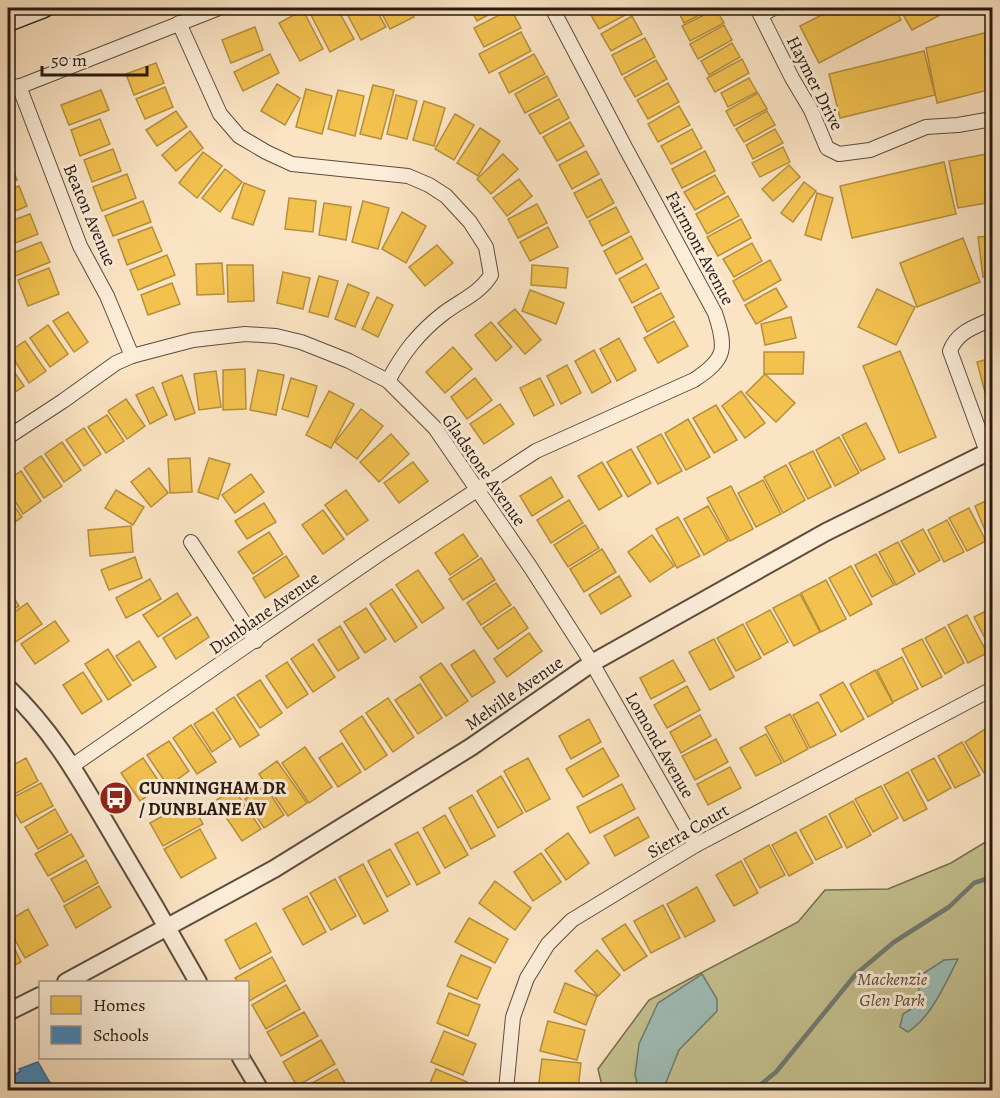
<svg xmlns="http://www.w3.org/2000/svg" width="1000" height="1098" font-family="Alegreya,serif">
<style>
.green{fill:#c5c290;stroke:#766e50;stroke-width:1.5}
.water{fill:#9fbeb7;stroke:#6f7c75;stroke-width:1.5}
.homes{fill:#f2c14e;stroke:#b58f3c;stroke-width:1.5}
.schools{fill:#3f88c5;stroke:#38678f;stroke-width:1.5}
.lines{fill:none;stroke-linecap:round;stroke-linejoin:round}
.stream{stroke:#6f7c75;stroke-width:4.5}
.minor-casing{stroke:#5c4c3e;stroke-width:16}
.tertiary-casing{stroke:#5c4c3e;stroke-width:20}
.secondary-casing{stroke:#271911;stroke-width:21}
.minor{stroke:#fcedd9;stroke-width:14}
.tertiary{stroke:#fcedd9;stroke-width:16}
.secondary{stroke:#fcedd9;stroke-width:18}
.labels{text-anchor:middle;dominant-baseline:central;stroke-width:6;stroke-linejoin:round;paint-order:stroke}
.street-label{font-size:18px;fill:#271911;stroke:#fcedd9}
.poi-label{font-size:18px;font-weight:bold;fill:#271911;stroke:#fcedd9;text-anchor:start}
.park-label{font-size:18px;font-style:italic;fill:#564c37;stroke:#fcedd9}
</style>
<rect width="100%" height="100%" fill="#fbe4c4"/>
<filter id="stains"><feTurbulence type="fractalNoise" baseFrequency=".00333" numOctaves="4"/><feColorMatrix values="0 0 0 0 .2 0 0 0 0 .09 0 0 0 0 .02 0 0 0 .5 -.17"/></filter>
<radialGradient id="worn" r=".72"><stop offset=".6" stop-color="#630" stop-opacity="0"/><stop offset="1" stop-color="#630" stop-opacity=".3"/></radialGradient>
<path class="green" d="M992 838V1090H603L598 1069 649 1000 798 922 825 890 888 889 951 863Z"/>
<g class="water">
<path d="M958 959C945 984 932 1016 908 1032L900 1027 903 1014 916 1006 921 975 944 960Z"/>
<path d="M702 974 717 999V1011L679 1050 663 1090H639L635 1075 639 1044 658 1003Z"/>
</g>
<g class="homes">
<path d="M321 8H337L354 39 330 52 310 13Z"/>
<path d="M344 8H375L386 27 361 40Z"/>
<path d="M379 8H410L414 17 390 29Z"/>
<path d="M470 8H501L477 21Z"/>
<path d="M592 8H629L631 12 599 29 588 10Z"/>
<path d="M680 8H713L684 23 677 9Z"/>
<path d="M835 8H895L901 20 819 63 800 26Z"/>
<path d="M899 8H953L912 30Z"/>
<path d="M511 9 521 28 484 47 474 28Z"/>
<path d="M716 9 724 23 690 41 682 26Z"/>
<path d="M303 10 323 49 300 61 279 23Z"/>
<path d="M632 16 642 34 611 51 601 34Z"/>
<path d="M724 25 732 40 698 59 690 44Z"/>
<path d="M255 27 263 50 231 63 222 40Z"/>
<path d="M992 31V89L937 103 926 48Z"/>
<path d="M521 32 531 51 489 73 479 54Z"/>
<path d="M645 38 655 57 622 75 612 55Z"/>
<path d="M732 43 740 57 709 75 701 61Z"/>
<path d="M924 51 935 95 840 118 829 74Z"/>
<path d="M270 54 279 73 243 91 234 72Z"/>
<path d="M534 54 545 74 509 93 499 73Z"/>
<path d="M742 59 749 73 715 92 707 78Z"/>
<path d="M656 60 667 79 635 97 624 78Z"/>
<path d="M156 63 164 83 134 95 126 74Z"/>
<path d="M547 76 557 96 525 113 515 94Z"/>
<path d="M749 78 757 92 728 107 721 93Z"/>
<path d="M668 83 679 102 648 119 637 100Z"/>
<path d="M277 84 300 98 285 125 261 111Z"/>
<path d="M373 85 394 90 381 139 360 134Z"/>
<path d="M165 87 173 107 145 119 136 99Z"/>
<path d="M306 89 332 96 322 134 296 127Z"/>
<path d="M101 90 109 110 69 125 61 105Z"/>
<path d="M338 90 364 96 355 136 328 129Z"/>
<path d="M758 93 767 109 734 126 726 111Z"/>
<path d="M396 95 417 101 407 139 387 134Z"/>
<path d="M559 99 569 118 540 134 529 115Z"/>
<path d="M424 101 445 108 434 146 413 140Z"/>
<path d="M679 106 690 125 658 142 648 124Z"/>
<path d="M176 111 187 127 157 146 146 130Z"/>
<path d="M767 111 775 125 744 142 736 129Z"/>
<path d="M455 114 474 125 454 160 435 149Z"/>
<path d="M100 119 110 144 80 156 71 130Z"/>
<path d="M570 122 584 146 557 161 543 137Z"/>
<path d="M480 128 500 141 478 176 457 163Z"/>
<path d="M692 129 702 148 671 164 661 146Z"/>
<path d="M775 129 783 143 753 159 746 145Z"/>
<path d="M190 131 203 148 176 171 162 155Z"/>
<path d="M783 147 790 162 760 177 752 163Z"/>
<path d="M113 149 121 171 92 182 84 160Z"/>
<path d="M586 151 599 174 572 189 559 165Z"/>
<path d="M705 151 715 171 682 188 672 169Z"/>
<path d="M203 152 222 166 197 198 179 183Z"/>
<path d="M992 153V202L958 208 949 161Z"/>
<path d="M503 154 518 169 491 194 477 179Z"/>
<path d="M8 155 17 180 8 184Z"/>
<path d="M944 162 956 214 852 238 840 186Z"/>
<path d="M789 165 800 177 773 201 762 189Z"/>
<path d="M225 169 242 182 220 212 202 198Z"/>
<path d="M127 174 136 198 102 211 93 187Z"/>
<path d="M715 175 725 193 695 210 684 192Z"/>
<path d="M519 179 532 196 507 216 493 198Z"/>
<path d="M601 179 614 203 587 218 574 193Z"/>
<path d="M804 182 816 191 793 222 781 213Z"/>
<path d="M244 183 265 191 253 225 232 218Z"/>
<path d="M19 186 27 206 8 214V190Z"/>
<path d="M817 193 833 198 821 240 805 235Z"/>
<path d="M728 196 739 216 707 234 696 214Z"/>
<path d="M289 198 316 201 313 232 285 229Z"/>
<path d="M143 201 151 222 113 236 105 216Z"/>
<path d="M363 201 389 208 378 249 352 242Z"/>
<path d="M324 203 351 207 346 240 319 235Z"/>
<path d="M537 204 547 223 518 238 508 219Z"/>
<path d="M616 207 629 232 602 246 589 221Z"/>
<path d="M402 212 426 226 406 263 382 249Z"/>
<path d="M30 214 38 234 8 246V222Z"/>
<path d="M741 219 751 238 718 256 707 237Z"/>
<path d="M152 227 162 251 127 265 118 240Z"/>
<path d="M548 227 558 247 530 261 520 242Z"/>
<path d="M631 236 643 259 616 274 604 251Z"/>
<path d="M992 236V275L983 277 978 237Z"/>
<path d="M963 238 980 282 917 307 900 263Z"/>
<path d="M41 242 50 262 13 277 8 264V255Z"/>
<path d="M752 243 762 261 734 277 723 259Z"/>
<path d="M437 245 453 263 425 286 409 267Z"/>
<path d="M167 255 175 275 138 290 130 270Z"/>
<path d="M770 260 781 280 744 301 733 281Z"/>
<path d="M222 263 224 294 197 295 196 264Z"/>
<path d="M646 264 659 288 632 303 619 279Z"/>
<path d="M227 265H253L254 301 228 302Z"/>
<path d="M532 265 568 268 566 288 531 285Z"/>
<path d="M49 268 59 294 28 306 18 280Z"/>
<path d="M283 272 310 278 303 309 277 303Z"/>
<path d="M319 276 338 281 328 317 309 312Z"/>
<path d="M172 283 180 304 148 315 141 295Z"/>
<path d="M348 284 369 293 355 327 335 319Z"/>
<path d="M776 288 787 307 756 324 745 305Z"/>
<path d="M877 289 915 307 896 345 858 327Z"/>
<path d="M530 290 564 303 556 324 522 311Z"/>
<path d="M661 293 674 317 647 332 634 307Z"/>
<path d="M377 297 393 305 378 337 362 329Z"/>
<path d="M515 309 541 340 525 354 498 323Z"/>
<path d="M68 312 88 342 74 352 53 321Z"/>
<path d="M791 317 796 338 765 345 761 324Z"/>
<path d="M674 321 688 346 658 363 644 338Z"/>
<path d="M491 322 512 347 496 361 475 335Z"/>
<path d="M48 325 68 354 50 367 30 338Z"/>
<path d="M619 338 636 370 617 381 600 349Z"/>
<path d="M25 341 46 371 29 383 9 352Z"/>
<path d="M453 347 472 369 445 393 426 372Z"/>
<path d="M594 350 611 382 592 393 575 361Z"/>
<path d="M900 351 936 437 899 453 863 366Z"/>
<path d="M764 352H804L803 374H764Z"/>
<path d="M992 358V398L987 400 977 362Z"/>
<path d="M8 363 24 386 8 397Z"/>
<path d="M567 365 581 393 561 404 547 376Z"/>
<path d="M245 369 246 409 223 410V370Z"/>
<path d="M258 370 284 375 276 415 250 410Z"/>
<path d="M216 371 221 407 199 410 194 374Z"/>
<path d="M765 374 795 403 776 422 746 393Z"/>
<path d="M182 375 195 413 175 420 162 383Z"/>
<path d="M291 378 317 386 308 417 282 409Z"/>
<path d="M475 378 492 400 467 419 451 397Z"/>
<path d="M540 378 554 405 534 416 520 388Z"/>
<path d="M153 387 167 415 150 424 136 395Z"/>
<path d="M329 391 354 404 331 448 306 435Z"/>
<path d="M741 391 765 423 745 438 722 406Z"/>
<path d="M126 399 145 426 127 439 108 411Z"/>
<path d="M500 404 514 424 484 444 470 424Z"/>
<path d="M716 405 737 440 714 453 693 418Z"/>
<path d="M361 409 383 426 357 459 335 442Z"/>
<path d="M107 415 124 441 106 453 88 427Z"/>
<path d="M688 419 710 457 686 470 665 433Z"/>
<path d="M866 423 885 459 861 471 842 435Z"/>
<path d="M84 428 101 454 84 466 66 440Z"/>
<path d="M391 434 409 454 379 482 360 462Z"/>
<path d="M661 434 682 471 658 484 637 447Z"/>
<path d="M839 437 859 473 835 486 816 450Z"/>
<path d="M62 442 81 470 64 482 45 454Z"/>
<path d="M631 449 651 483 628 497 607 462Z"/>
<path d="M813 451 831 487 808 499 789 463Z"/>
<path d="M41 456 62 486 44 498 24 468Z"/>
<path d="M190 458 192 492 170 493 168 459Z"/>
<path d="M209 458 230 464 218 499 198 492Z"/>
<path d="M413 462 428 481 399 503 384 483Z"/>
<path d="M602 462 622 496 599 510 578 476Z"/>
<path d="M786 465 805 500 783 513 764 477Z"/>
<path d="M149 468 168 493 151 507 131 482Z"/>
<path d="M21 471 41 501 23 514 8 490V480Z"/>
<path d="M251 474 264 492 235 513 222 495Z"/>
<path d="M551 477 563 497 532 516 520 496Z"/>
<path d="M763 480 781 514 756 527 738 493Z"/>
<path d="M731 486 753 529 730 541 707 498Z"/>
<path d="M116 490 144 507 133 525 105 508Z"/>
<path d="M346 490 368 520 347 535 325 505Z"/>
<path d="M8 497 22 517 8 527Z"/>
<path d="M992 498V539L989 540 975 506Z"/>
<path d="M569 500 583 523 551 543 537 520Z"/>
<path d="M264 503 276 522 247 539 235 521Z"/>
<path d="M708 506 728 541 704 555 684 519Z"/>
<path d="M969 508 986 541 967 551 949 518Z"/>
<path d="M323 510 344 539 323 554 302 525Z"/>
<path d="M678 517 700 556 677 568 656 529Z"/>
<path d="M947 520 964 552 944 562 928 530Z"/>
<path d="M585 525 599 548 568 567 554 545Z"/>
<path d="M131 526 133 552 90 556 88 530Z"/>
<path d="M923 529 940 560 919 572 901 541Z"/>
<path d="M269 532 283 554 253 574 238 552Z"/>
<path d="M463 534 478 556 450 575 435 553Z"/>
<path d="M652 535 674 566 650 582 628 552Z"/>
<path d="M898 542 915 574 896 585 879 552Z"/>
<path d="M602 549 616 572 584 592 570 569Z"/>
<path d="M876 554 894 585 872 597 855 565Z"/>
<path d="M286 556 299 576 265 598 253 578Z"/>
<path d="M135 557 142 578 109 590 101 570Z"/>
<path d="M481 558 495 580 463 600 449 579Z"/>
<path d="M851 566 872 604 850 616 829 578Z"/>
<path d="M418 570 444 608 422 623 396 585Z"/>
<path d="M619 576 631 596 601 614 589 595Z"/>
<path d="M150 579 161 599 126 618 116 598Z"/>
<path d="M826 580 846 619 821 632 801 593Z"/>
<path d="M496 583 511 605 481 625 467 603Z"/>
<path d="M8 589 19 606 8 613Z"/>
<path d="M392 589 417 627 395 642 370 604Z"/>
<path d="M177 593 191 615 158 637 143 615Z"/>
<path d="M800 594 820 632 794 646 773 608Z"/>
<path d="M27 603 42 624 11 645 8 640V617Z"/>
<path d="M514 607 528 628 498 649 483 628Z"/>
<path d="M366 608 386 639 365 653 344 622Z"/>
<path d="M992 608V646L990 648 974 617Z"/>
<path d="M770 610 788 642 764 655 746 623Z"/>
<path d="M967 615 987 653 968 663 948 625Z"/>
<path d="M197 617 209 637 176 659 163 638Z"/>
<path d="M55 621 69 641 35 664 21 644Z"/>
<path d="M743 624 761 658 736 671 717 638Z"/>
<path d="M340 626 359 658 338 671 318 640Z"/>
<path d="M945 627 964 663 945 674 925 638Z"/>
<path d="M529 633 542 651 507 677 494 659Z"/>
<path d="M714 639 734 677 710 690 689 652Z"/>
<path d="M922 639 942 677 922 687 902 649Z"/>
<path d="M139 641 156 667 133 681 116 656Z"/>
<path d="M313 644 335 677 313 692 291 659Z"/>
<path d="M108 649 131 685 108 700 85 664Z"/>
<path d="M474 650 495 682 472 697 451 665Z"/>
<path d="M902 657 918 689 893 702 877 670Z"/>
<path d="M673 660 685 681 651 699 640 678Z"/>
<path d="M287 662 308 694 287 708 266 676Z"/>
<path d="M441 663 468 701 446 716 420 677Z"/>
<path d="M875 670 893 703 868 717 850 684Z"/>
<path d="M83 672 102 701 82 714 63 685Z"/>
<path d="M260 680 282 713 260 728 237 695Z"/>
<path d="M843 682 864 719 841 732 820 695Z"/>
<path d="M420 684 442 718 418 734 395 700Z"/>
<path d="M687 686 700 710 667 728 654 705Z"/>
<path d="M234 697 259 735 240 747 216 709Z"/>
<path d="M388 698 414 737 393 752 366 713Z"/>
<path d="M818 702 836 735 810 748 793 715Z"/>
<path d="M213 712 231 739 212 752 194 724Z"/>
<path d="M790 714 808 749 784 762 765 727Z"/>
<path d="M700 715 711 736 681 753 670 732Z"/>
<path d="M362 716 387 755 365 770 340 731Z"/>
<path d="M589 719 601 742 571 759 559 736Z"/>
<path d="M191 725 216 762 197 774 173 738Z"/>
<path d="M988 727 992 734V767L984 773 965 742Z"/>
<path d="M766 734 782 763 756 776 740 748Z"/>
<path d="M716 739 728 762 695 780 682 756Z"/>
<path d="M169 741 189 771 168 786 147 755Z"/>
<path d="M962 742 980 775 955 788 938 756Z"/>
<path d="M342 743 361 772 338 787 319 758Z"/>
<path d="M305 747 332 787 309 803 282 763Z"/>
<path d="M603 748 619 776 583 797 566 769Z"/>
<path d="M26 758 38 781 11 796 8 789V768Z"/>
<path d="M143 758 162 786 140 801 121 773Z"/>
<path d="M528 758 550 799 526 812 504 771Z"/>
<path d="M934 758 951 788 928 801 911 770Z"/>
<path d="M277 761 307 803 288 816 259 774Z"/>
<path d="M730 767 741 788 708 805 697 784Z"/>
<path d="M908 772 927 809 904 821 884 785Z"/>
<path d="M501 776 523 813 498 828 477 791Z"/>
<path d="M41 783 53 806 21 823 8 800Z"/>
<path d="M622 784 635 809 590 833 577 807Z"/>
<path d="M265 786 284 815 264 828 245 799Z"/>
<path d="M881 786 898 818 873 832 855 799Z"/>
<path d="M234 789 261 829 242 841 215 801Z"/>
<path d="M472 795 495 836 471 849 449 808Z"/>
<path d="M190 801 203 824 163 846 150 823Z"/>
<path d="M853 801 871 835 847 848 829 814Z"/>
<path d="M55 809 68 832 38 849 25 827Z"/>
<path d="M445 815 468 855 445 868 423 828Z"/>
<path d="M826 816 842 847 816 860 800 830Z"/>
<path d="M638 817 649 837 615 856 604 836Z"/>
<path d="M200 829 216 858 181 878 164 849Z"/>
<path d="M418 832 440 873 417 885 395 844Z"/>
<path d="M796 832 813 863 789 876 772 845Z"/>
<path d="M568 833 589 863 566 880 545 850Z"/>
<path d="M71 834 84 856 48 876 35 854Z"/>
<path d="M769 845 785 875 760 888 744 859Z"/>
<path d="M390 849 410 884 387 897 368 861Z"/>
<path d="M541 853 561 882 533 901 514 872Z"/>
<path d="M86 860 98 883 64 902 51 879Z"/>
<path d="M741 861 758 893 734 906 716 875Z"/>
<path d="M363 864 388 911 364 924 339 877Z"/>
<path d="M335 879 356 916 331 930 310 893Z"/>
<path d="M495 881 531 908 515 930 479 903Z"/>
<path d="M99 886 111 907 76 928 64 906Z"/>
<path d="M697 887 715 921 685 937 667 904Z"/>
<path d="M307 896 326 932 303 945 283 909Z"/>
<path d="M663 905 680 938 651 953 634 921Z"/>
<path d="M28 909 48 945 25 958 8 927V921Z"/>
<path d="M469 918 508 939 495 963 455 942Z"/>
<path d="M256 923 271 952 240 969 225 940Z"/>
<path d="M625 924 647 956 624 971 602 939Z"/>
<path d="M8 935 21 962 8 969Z"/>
<path d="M597 950 620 975 598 996 575 971Z"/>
<path d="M461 955 491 968 477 999 447 986Z"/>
<path d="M272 957 285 981 249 1001 248 982H238L235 978Z"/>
<path d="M565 983 597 996 586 1025 554 1012Z"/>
<path d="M286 985 300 1009 266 1029 252 1005Z"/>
<path d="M449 993 480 1005 468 1036 437 1023Z"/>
<path d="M304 1012 318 1036 281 1056 267 1032Z"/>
<path d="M548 1021 585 1030 577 1060 540 1051Z"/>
<path d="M444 1031 476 1044 463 1075 431 1062Z"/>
<path d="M321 1040 335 1064 297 1086 283 1062Z"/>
<path d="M542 1059 581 1063 578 1090H538Z"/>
<path d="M337 1069 349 1090H300Z"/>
<path d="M436 1069 467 1082 463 1090H427Z"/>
</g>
<path class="schools" d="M38 1062 54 1090H8L17 1084 12 1076 21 1071 19 1069Z"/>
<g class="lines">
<path class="stream" d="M754 1090 776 1072 856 974 894 942 949 907 974 883 992 877"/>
<defs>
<g id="minor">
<path d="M757 8 792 78 811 110 827 148 839 154 870 150 926 127 958 125 992 119"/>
<path d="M761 15 774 8"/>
<path d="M179 23 220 114 239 136 266 152 292 164 408 176 429 185 446 196 470 222 486 247 491 275C480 293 460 301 444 313 418 333 403 353 388 381"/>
<path d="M19 86 80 246 107 296 132 356"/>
<path d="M8 91 219 8"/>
<path d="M8 437 63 401 116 363 132 356 193 340 245 334 276 336 301 342 349 361 388 381 435 428 531 568 592 663 696 845"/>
<path d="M987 452 950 351C957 332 974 327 992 319"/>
<path d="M191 542 256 641"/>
<path d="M72 766 378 555 536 451 694 380C726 359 727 349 715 313L626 149 552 8"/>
<path d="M506 1090 513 1017 527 978 548 944 572 920 696 845 992 689"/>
</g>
<g id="tertiary">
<path d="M8 688C54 732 79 778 111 832 141 882 170 932 198 982"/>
<path d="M66 982 274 869 471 747 592 663 826 532 992 450"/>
<path d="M8 1012 40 996"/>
<path d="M241 1058 260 1090"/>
</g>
<path id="secondary" d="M8 22 44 8"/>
</defs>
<use href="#minor" class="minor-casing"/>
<use href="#tertiary" class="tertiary-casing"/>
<use href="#secondary" class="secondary-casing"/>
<use href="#minor" class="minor"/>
<use href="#tertiary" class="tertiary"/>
<use href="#secondary" class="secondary"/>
</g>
<defs>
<symbol id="bus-disc" viewBox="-11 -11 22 22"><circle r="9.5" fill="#8f2418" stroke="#fcedd9"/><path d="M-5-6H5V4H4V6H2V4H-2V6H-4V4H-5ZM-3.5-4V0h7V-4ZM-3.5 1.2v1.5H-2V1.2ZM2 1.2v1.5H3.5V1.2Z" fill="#fff"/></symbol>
</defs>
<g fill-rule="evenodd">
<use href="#bus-disc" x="97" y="779" width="38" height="38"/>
</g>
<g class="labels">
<g class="street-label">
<text transform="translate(815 83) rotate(63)">Haymer Drive</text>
<text transform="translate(90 215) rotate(67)">Beaton Avenue</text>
<text transform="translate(700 248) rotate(62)">Fairmont Avenue</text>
<text transform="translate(484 470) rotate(55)">Gladstone Avenue</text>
<text transform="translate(264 613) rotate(-35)">Dunblane Avenue</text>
<text transform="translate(514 693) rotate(-35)">Melville Avenue</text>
<text transform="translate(660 745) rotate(60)">Lomond Avenue</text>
<text transform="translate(688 831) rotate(-30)">Sierra Court</text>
</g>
<g class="poi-label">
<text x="139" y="788">CUNNINGHAM DR<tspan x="139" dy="21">/ DUNBLANE AV</tspan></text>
</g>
<g class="park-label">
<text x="892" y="979">Mackenzie<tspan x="892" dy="21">Glen Park</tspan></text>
</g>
</g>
<rect width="1000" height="1098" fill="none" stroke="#fbe4c4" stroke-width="30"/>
<rect x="9" y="9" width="982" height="1080" fill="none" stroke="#271911" stroke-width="3"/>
<rect x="15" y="15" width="970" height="1068" fill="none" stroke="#271911" stroke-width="1.5"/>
<rect x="39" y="981" width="210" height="78" fill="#fcedd9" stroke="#a79889" stroke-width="1.5"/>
<rect x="51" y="996" width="30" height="18" fill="#f2c14e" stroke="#a79889" stroke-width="1.5"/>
<text x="93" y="1011" font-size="18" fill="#271911">Homes</text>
<rect x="51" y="1026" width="30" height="18" fill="#3f88c5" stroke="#a79889" stroke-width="1.5"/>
<text x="93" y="1041" font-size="18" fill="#271911">Schools</text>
<path d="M42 66v9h105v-9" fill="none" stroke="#271911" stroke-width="3"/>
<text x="51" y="66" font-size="18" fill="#271911" stroke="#fcedd9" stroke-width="4.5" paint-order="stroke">50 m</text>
<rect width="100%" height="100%" filter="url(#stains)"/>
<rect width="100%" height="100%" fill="url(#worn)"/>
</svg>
